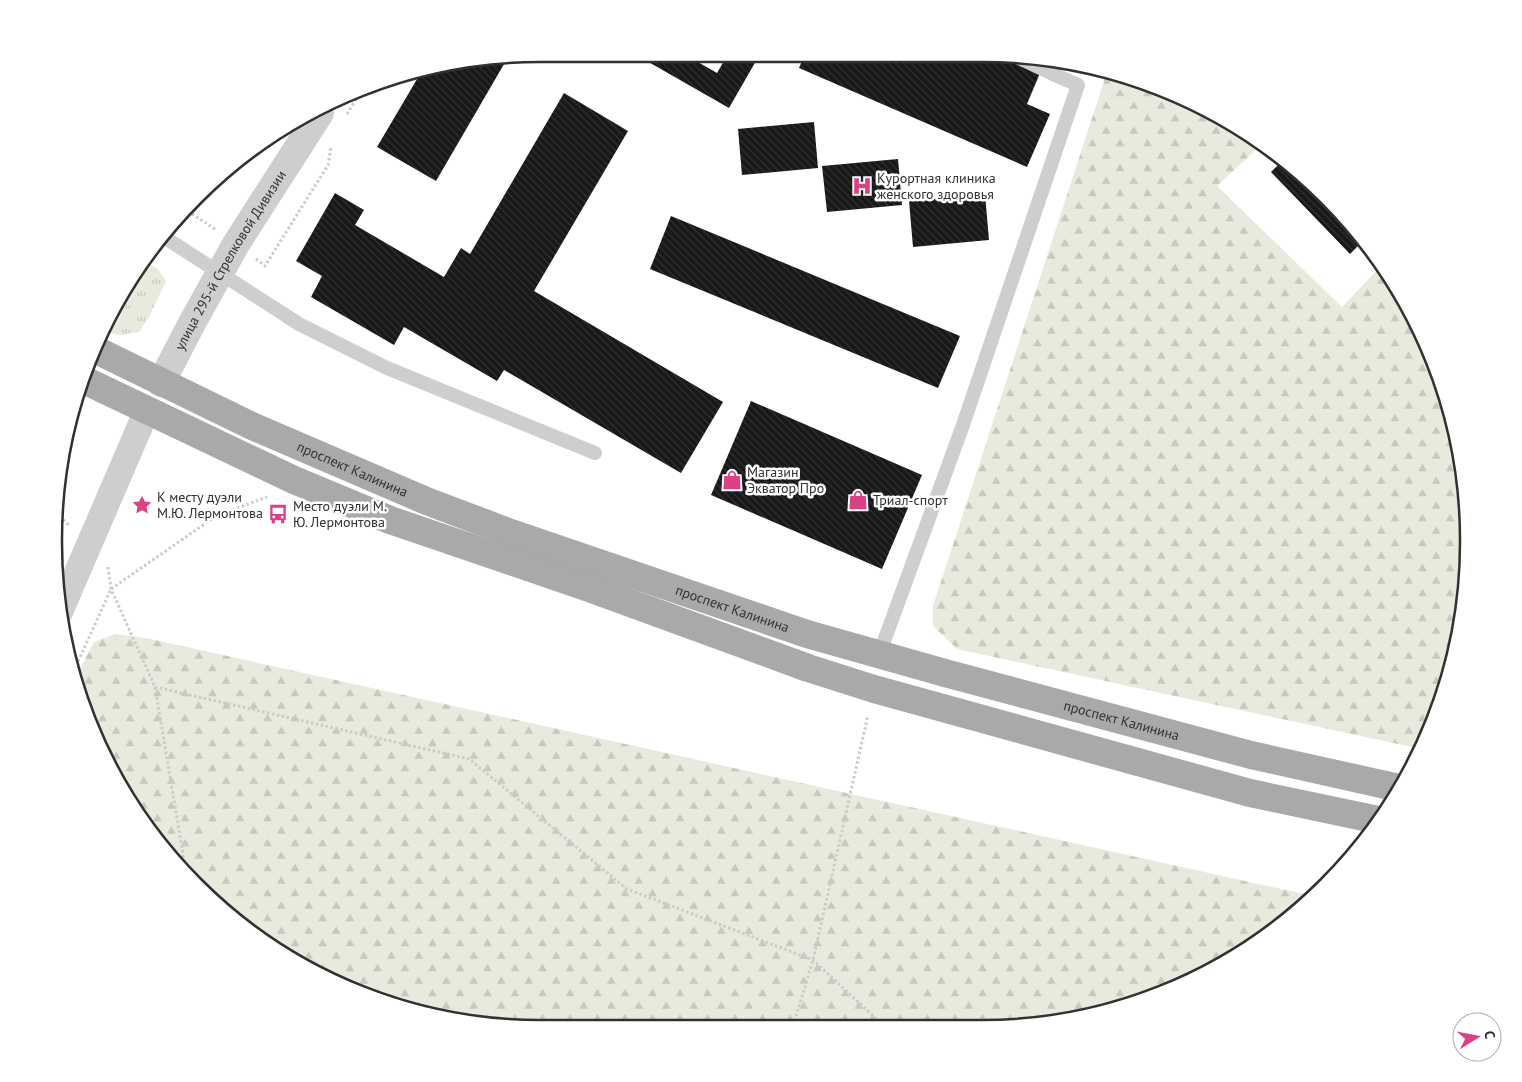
<svg xmlns="http://www.w3.org/2000/svg" width="1522" height="1082" font-family="'PT Sans',sans-serif">
<style>
.grass{fill:url(#grass-tufts)}
.forest{fill:url(#forest-firs)}
.building{fill:url(#building-back-hatch)}
.lines{fill:none;stroke-linecap:round;stroke-linejoin:round}
.path{stroke:#cbcbcb;stroke-width:3;stroke-dasharray:2.5 2.5;stroke-linecap:butt}
.service{stroke:#cecece;stroke-width:14}
.minor{stroke:#cecece;stroke-width:26}
.tertiary{stroke:#cecece;stroke-width:28}
.primary{stroke:#a9a9a9;stroke-width:28}
.labels{text-anchor:middle;dominant-baseline:central;stroke-width:5;stroke-linejoin:round;paint-order:stroke}
.poi-label{font-size:14px;fill:#313131;stroke:#fff;text-anchor:start}
.street-label{font-size:14px;fill:#313131;stroke:#fff}
.rim{fill:none;stroke:#313131;stroke-width:2.5}
</style>
<defs>
<pattern id="grass-tufts" width="24" height="20" patternUnits="userSpaceOnUse" patternTransform="scale(1.25)"><rect width="24" height="20" fill="#e9eadd"/><path d="M3 7l-1-3M5 7V3M7 7l1-3M15 17l-1-3M17 17v-4M19 17l1-3" fill="none" stroke="#c8c9be"/></pattern>
<pattern id="forest-firs" width="22" height="20" patternUnits="userSpaceOnUse" patternTransform="scale(1.25)"><rect width="22" height="20" fill="#e9eadd"/><path d="M5 1l3.5 6h-7zM16 11l3.5 6h-7z" fill="#c8c9be"/></pattern>
<pattern id="building-back-hatch" width="6" height="6" patternUnits="userSpaceOnUse" patternTransform="scale(1.25)"><rect width="6" height="6" fill="#181818"/><path d="M-1 5l2 2M0 0l6 6M5-1l2 2" fill="none" stroke="#313131"/></pattern>
</defs>
<rect width="100%" height="100%" fill="#fff"/>
<path class="grass" d="M147 263 158 269 166 281 149 317 139 332 120 335 105 332Z"/>
<g class="forest">
<path d="M1107 72 1167 91 1225 119 1259 147 1217 186 1342 307 1381 266 1403 297 1442 384 1450 416 1454 478H1464L1467 573 1452 667 1421 749 957 649 933 626V606Z"/>
<path d="M115 634 146 638 1313 896 1302 907 1196 978 1045 1024 509 1027 415 1012 326 978 245 928 175 862 104 756 78 673 94 642Z"/>
</g>
<g class="building">
<path d="M649 54H684L717 73 728 54H760L729 108 645 60Z"/>
<path d="M805 54H981L1000 56 1040 73 1027 104 1050 114 1027 167 799 68Z"/>
<path d="M506 58 507 59 436 181 377 147 423 69Z"/>
<path d="M564 93 628 131 534 291 723 402 681 473 504 370 497 381 404 327 394 345 311 297 322 276 296 261 335 193 364 210 355 225 444 277 461 248 470 254Z"/>
<path d="M814 122 818 168 742 175 738 129Z"/>
<path d="M898 159 902 205 827 212 822 166Z"/>
<path d="M1279 164 1347 220 1363 241 1350 254 1271 172Z"/>
<path d="M985 194 989 240 913 247 909 201Z"/>
<path d="M671 216 960 336 938 388 650 269Z"/>
<path d="M751 401 922 475 882 569 711 495Z"/>
</g>
<g class="lines">
<g class="path">
<path d="M347 114 358 96"/>
<path d="M192 214 215 229"/>
<path d="M175 223 179 218 192 214 205 193"/>
<path d="M256 259 265 266 328 165 331 147"/>
<path d="M58 511 65 522 70 526"/>
<path d="M108 567 111 589 155 687 186 872"/>
<path d="M76 666 111 589 216 516 267 497"/>
<path d="M155 687 469 759 627 889 813 960 883 1025"/>
<path d="M793 1026 813 960 868 715"/>
</g>
<g class="service">
<path d="M1019 58 1053 74"/>
<path d="M164 237 299 324 387 368 595 453"/>
<path d="M879 655 963 425 1078 85 1053 74 1058 61"/>
</g>
<path class="minor" d="M60 612 147 410"/>
<path class="tertiary" id="s1" d="M161 383 192 323 236 244 320 113"/>
<g class="primary">
<path id="s2" d="M94 349 252 426 429 502 511 533 807 634 945 673 1251 755 1399 788"/>
<path d="M84 380 294 480 390 520 589 588 808 668 874 689 1250 793 1378 820"/>
</g>
</g>
<defs>
<symbol id="hospital-bare" viewBox="-9 -9 18 18"><path d="M-5-5h3v3.5h4V-5h3V5h-3V1.5h-4V5h-3Z" fill="#da4186" stroke="#fff" stroke-width="2.5" paint-order="stroke"/></symbol>
<symbol id="shop-bare" viewBox="-9 -9 18 18"><path d="M-5-2.5h2.3a2.7 3.5 0 0 1 5.4 0H5L5.5 6h-11ZM-1.5-2.5h3a1.5 2.3 0 0 0-3 0Z" fill="#da4186" stroke="#fff" stroke-width="2.5" paint-order="stroke"/></symbol>
<symbol id="sight-bare" viewBox="-9 -9 18 18"><path d="M0-6L1.8-2.2L6-1.7L2.9 1.2L3.7 5.4L0 3.3L-3.7 5.4L-2.9 1.2L-6-1.7L-1.8-2.2Z" fill="#da4186" stroke="#fff" stroke-width="2.5" paint-order="stroke"/></symbol>
<symbol id="bus-bare" viewBox="-9 -9 18 18"><path d="M-5-6H5V4H4V6H2V4H-2V6H-4V4H-5ZM-3.5-4V0h7V-4ZM-3.5 1.2v1.5H-2V1.2ZM2 1.2v1.5H3.5V1.2Z" fill="#da4186" stroke="#fff" stroke-width="2.5" paint-order="stroke"/></symbol>
</defs>
<g fill-rule="evenodd">
<use href="#hospital-bare" x="848" y="172" width="28" height="28"/>
<use href="#shop-bare" x="718" y="466" width="28" height="28"/>
<use href="#shop-bare" x="844" y="486" width="28" height="28"/>
<use href="#sight-bare" x="128" y="491" width="28" height="28"/>
<use href="#bus-bare" x="264" y="500" width="28" height="28"/>
</g>
<g class="labels">
<g class="poi-label">
<text x="877" y="178">Курортная клиника<tspan x="877" dy="16">женского здоровья</tspan></text>
<text x="747" y="472">Магазин<tspan x="747" dy="16">Экватор Про</tspan></text>
<text x="157" y="497">К месту дуэли<tspan x="157" dy="16">М.Ю. Лермонтова</tspan></text>
<text x="873" y="500">Триал-спорт</text>
<text x="293" y="506">Место дуэли М.<tspan x="293" dy="16">Ю. Лермонтова</tspan></text>
</g>
<g class="street-label">
<text stroke="none"><textPath href="#s1" startOffset="141">улица 295-й Стрелковой Дивизии</textPath></text>
<text stroke="none"><textPath href="#s2" startOffset="285">проспект Калинина</textPath></text>
<text stroke="none"><textPath href="#s2" startOffset="690">проспект Калинина</textPath></text>
<text stroke="none"><textPath href="#s2" startOffset="1095">проспект Калинина</textPath></text>
</g>
</g>
<path d="M0 0H1522V1082H0ZM540 62H982A478 478 0 0 1 1460 540V542A478 478 0 0 1 982 1020H540A478 478 0 0 1 62 542V540A478 478 0 0 1 540 62Z" fill="#fff" fill-rule="evenodd"/>
<path class="rim" d="M540 62H982A478 478 0 0 1 1460 540V542A478 478 0 0 1 982 1020H540A478 478 0 0 1 62 542V540A478 478 0 0 1 540 62Z"/>
<g transform="translate(1477 1037) rotate(80)"><circle r="24" fill="#ffffff" stroke="#adadad"/>
<path d="M0-4L9 19L0 12L-9 19Z" fill="#da4186"/>
<text y="-8" font-size="14" font-weight="bold" text-anchor="middle" fill="#313131">С</text>
</g>
</svg>
